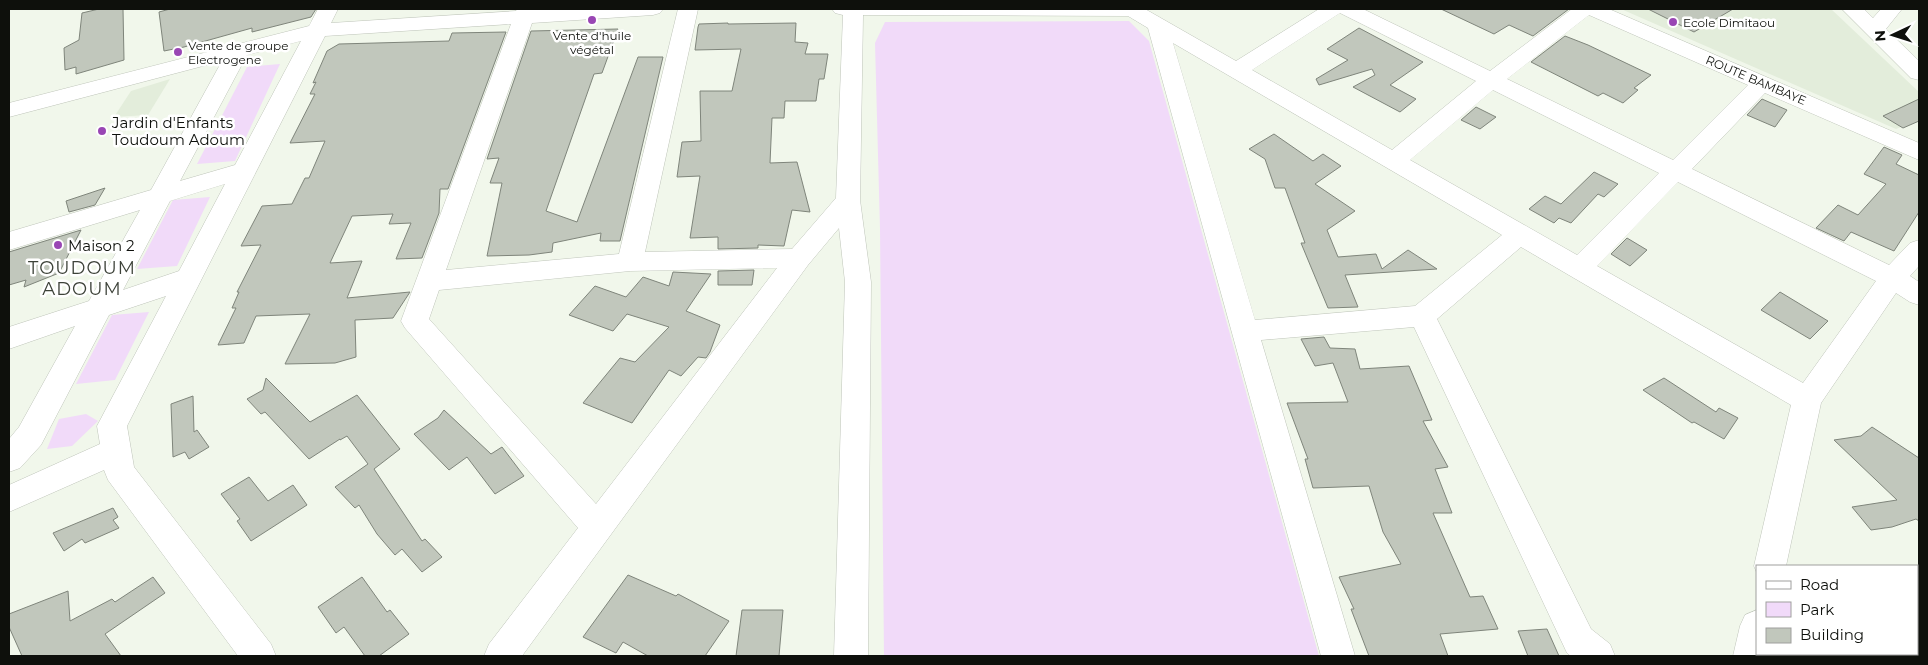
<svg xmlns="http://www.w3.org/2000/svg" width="1928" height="665" font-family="Montserrat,sans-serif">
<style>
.built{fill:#e3eddb}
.green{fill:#f1daf9}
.building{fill:#c1c7bc;stroke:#7f857b}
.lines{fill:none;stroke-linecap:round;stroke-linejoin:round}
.minor-casing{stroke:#bfc5ba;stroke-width:1}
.minor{fill:#fff;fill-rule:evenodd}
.poi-dot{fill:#9946b4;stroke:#fff;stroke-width:2}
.labels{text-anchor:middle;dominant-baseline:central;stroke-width:5;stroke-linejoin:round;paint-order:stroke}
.far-poi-label{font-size:12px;fill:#0e100c;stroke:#fff;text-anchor:start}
.far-street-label{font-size:12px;fill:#0e100c;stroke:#fff}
.poi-label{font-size:15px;fill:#0e100c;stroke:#fff;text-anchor:start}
.quarter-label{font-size:18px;letter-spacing:1px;fill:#3d4239;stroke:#fff}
</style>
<rect width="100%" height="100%" fill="#f1f7eb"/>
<g class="built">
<path d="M1621 9H1831L1919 92V120L1896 129Z"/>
<path d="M170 79 148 115 114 117 131 91Z"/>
</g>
<g class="green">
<path d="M1129 21 1149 41 1319 656H884L880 229 875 43 885 22Z"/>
<path d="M280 64 235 161 197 164 247 67Z"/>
<path d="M210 197 177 266 137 269 173 200Z"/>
<path d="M149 312 115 380 76 384 112 315Z"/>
<path d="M86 414 98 421 72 446 47 449 59 419Z"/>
</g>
<g class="building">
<path d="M99 9H123L124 60 76 74V67L65 70 64 48 79 40 82 13Z"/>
<path d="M170 9H316L311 17 252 32V28L184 47 164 51 159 12Z"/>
<path d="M1441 9H1569L1533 36 1509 25 1494 34Z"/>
<path d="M1648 9H1733L1694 32Z"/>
<path d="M728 23V24L796 23 795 42 808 43 805 54H828L824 79H819L816 101H785L784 118H772L770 163 797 162 810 212 792 210 784 246 758 245V248L718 249V237L690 238 700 176 677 177 682 142 701 141 700 91H732L741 49 695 50 698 27 699 24Z"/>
<path d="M1359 28 1423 62 1390 85 1416 99 1400 112 1353 87 1375 75 1372 69 1319 85 1316 79 1348 60 1327 49Z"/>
<path d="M618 29 602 73 594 74 546 211 577 222 638 57H663L620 241H600L601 233 553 243 552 252 529 255 487 256 502 183H490L499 158 487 159 531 31Z"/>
<path d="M506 32 448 189H440L439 213 422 258 396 259 411 223 389 224 393 214 352 216 330 263 362 261 347 298 410 292 393 318 355 320 356 357 335 363 285 364 310 314 256 316 244 343 218 345 236 308H232L239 292H237L261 245 241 246 262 206 292 204 305 178H309L325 141 290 143 315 94H310L316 82 313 83 327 51 339 44 449 41 452 33Z"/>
<path d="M1565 36 1588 45 1651 75 1634 88 1638 90 1623 103 1603 93 1598 96 1531 62Z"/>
<path d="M1762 99 1787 110 1775 127 1747 115Z"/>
<path d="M1919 99V121L1903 128 1883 116Z"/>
<path d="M1476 107 1496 117 1480 129 1461 120Z"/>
<path d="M1274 134 1313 161 1323 154 1341 166 1315 184 1355 211 1327 230 1338 257 1376 254 1382 269 1408 250 1437 269 1345 275 1358 307 1328 308 1301 243H1305L1285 188H1275L1265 159 1249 149Z"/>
<path d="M1884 147 1902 155 1896 164 1919 175V212L1894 251 1851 232 1844 241 1816 228 1838 205 1858 215 1886 184 1864 174Z"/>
<path d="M1594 172 1618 184 1604 197 1598 194 1571 223 1559 218 1554 223 1529 209 1545 196 1561 204Z"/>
<path d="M105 188 95 205 69 212 66 201Z"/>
<path d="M81 230 59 273 24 287 26 280 9 285V252Z"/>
<path d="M1627 238 1647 250 1630 266 1611 254Z"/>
<path d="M754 270 752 285H718V271Z"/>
<path d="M673 272 711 274 686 311 720 325 710 352 706 358 698 357 681 376 669 370 632 423 583 403 620 358 635 362 669 327 627 314 613 331 569 315 595 286 626 297 643 277 669 286Z"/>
<path d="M1780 292 1828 321 1810 339 1761 310Z"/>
<path d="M1324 337 1330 348 1355 349 1360 369 1409 366 1432 420 1423 421 1448 467 1435 469 1452 513H1433L1470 597 1483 596 1498 629 1440 634 1448 656H1369L1351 609H1354L1339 577 1401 564 1383 532 1369 486 1313 488 1305 459H1308L1287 403 1348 402 1333 363 1315 366 1301 339Z"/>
<path d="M266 378 310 422 357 395 400 449 374 469 422 541 425 539 442 557 422 572 402 549 395 555 377 534 359 505 355 508 335 487 368 464 347 436 340 440V439L309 459 265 412 261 414 247 399 263 390Z"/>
<path d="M1664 378 1716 412 1719 408 1738 418 1724 439 1694 422 1692 423 1643 390Z"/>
<path d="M193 396 194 432 197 430 209 447 189 459 185 452 173 457 171 404Z"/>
<path d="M444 410 491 454 502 447 524 476 495 494 467 457 449 470 414 434 438 418Z"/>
<path d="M1872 427 1919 458V521L1916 519 1892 527 1871 530 1852 507 1897 500 1834 440 1861 436Z"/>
<path d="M249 477 268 501 293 485 307 505 251 541 237 521 240 519 221 494Z"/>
<path d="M113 508 118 517 113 520 119 528 85 543 82 539 64 551 53 533Z"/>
<path d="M628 575 676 596 678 594 729 621 705 656H648L623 642 616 653 583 637Z"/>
<path d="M153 577 165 593 105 634 121 656H22L9 627V614L68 591 70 621 112 599 115 602Z"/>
<path d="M362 577 387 612 390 610 409 634 379 656H365L344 627 336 633 318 607Z"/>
<path d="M742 610H783L779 656H736Z"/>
<path d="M1547 629 1559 656H1528L1518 631Z"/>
</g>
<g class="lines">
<defs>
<g id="minor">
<path d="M318 9H338L331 23 516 11 517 9H663L660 13 653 15 532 23 446 270 619 254 678 9H698L645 252 792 249 836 198 843 15 835 13 832 9H1145L1236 61 1319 9H1363L1490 71 1572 9H1609L1919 143V160L1765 93 1692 169 1889 265 1910 243 1919 240V266L1910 276 1919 282V305L1910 302 1896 293 1821 403 1786 566H1757V573L1754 566 1791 405 1521 247 1437 319 1591 629 1610 644 1615 656H1571L1567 653 1414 327 1261 340 1355 656H1321L1148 28 1128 16 863 15 860 200 871 282 868 656H834L845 282 839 228 808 265 522 656H484L489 644 578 528 405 328 401 321 511 24 325 36 127 426 134 467 271 644 276 656H238L108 480 104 470 9 512V485L100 444 97 426 166 296 109 315 41 445 20 468 9 472V439L19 427 75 326 9 349V327L89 301 140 210 9 250V232L151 190 222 61 9 117V103L309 26ZM1340 13 1476 81 1392 150 1252 70ZM1589 15 1748 85 1673 160 1507 79ZM301 41 235 165 180 181 247 55ZM1173 43 1502 235 1415 306 1255 320ZM1493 90 1659 173 1577 255 1410 160ZM1678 182 1876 281 1803 383 1597 266ZM225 184 179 271 123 290 170 201ZM777 268 596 504 429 319 439 290 630 271Z"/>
<path d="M1842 9H1864L1873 18 1881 9H1902L1886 29 1919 61V80L1911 78Z"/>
<path d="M1919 605V637L1917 638V606Z"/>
<path d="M1757 610V654H1768L1767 656H1733L1740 626 1745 615Z"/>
<path d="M1865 654H1900L1901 656H1866Z"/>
</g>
</defs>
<use href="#minor" class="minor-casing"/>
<use href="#minor" class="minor"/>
</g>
<g class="poi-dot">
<circle cx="592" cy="20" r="5"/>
<circle cx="1673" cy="22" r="5"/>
<circle cx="178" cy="52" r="5"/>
<circle cx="102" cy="131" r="5"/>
<circle cx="58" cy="245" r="5"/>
</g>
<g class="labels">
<g class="far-poi-label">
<text x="1683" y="22">Ecole Dimitaou</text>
<text x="592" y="35" text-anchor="middle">Vente d'huile<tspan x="592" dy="14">végétal</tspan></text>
<text x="188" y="45">Vente de groupe<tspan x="188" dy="14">Electrogene</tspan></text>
</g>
<g class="far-street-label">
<text transform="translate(1756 80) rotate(23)">ROUTE BAMBAYE</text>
</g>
<g class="poi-label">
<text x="112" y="122">Jardin d'Enfants<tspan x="112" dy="17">Toudoum Adoum</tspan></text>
<text x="68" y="245">Maison 2</text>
</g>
<g class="quarter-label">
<text x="82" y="268">TOUDOUM<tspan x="82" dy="21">ADOUM</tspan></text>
</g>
</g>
<rect width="1928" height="665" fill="none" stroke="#0e100c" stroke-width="20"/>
<rect x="1756" y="565" width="162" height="90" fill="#ffffff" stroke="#9f9f9e"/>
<rect x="1766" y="581" width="25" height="8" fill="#ffffff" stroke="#9f9f9e"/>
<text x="1800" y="590" font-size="15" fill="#0e100c">Road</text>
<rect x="1766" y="602" width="25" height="15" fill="#f1daf9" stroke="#9f9f9e"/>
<text x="1800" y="615" font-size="15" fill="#0e100c">Park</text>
<rect x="1766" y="628" width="25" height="15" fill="#c1c7bc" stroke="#9f9f9e"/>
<text x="1800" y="640" font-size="15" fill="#0e100c">Building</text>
<g transform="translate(1893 35) rotate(266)" stroke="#ffffff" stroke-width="4" paint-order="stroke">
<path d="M0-4L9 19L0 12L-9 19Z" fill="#0e100c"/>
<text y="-8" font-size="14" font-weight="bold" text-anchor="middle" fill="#0e100c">N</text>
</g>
</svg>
